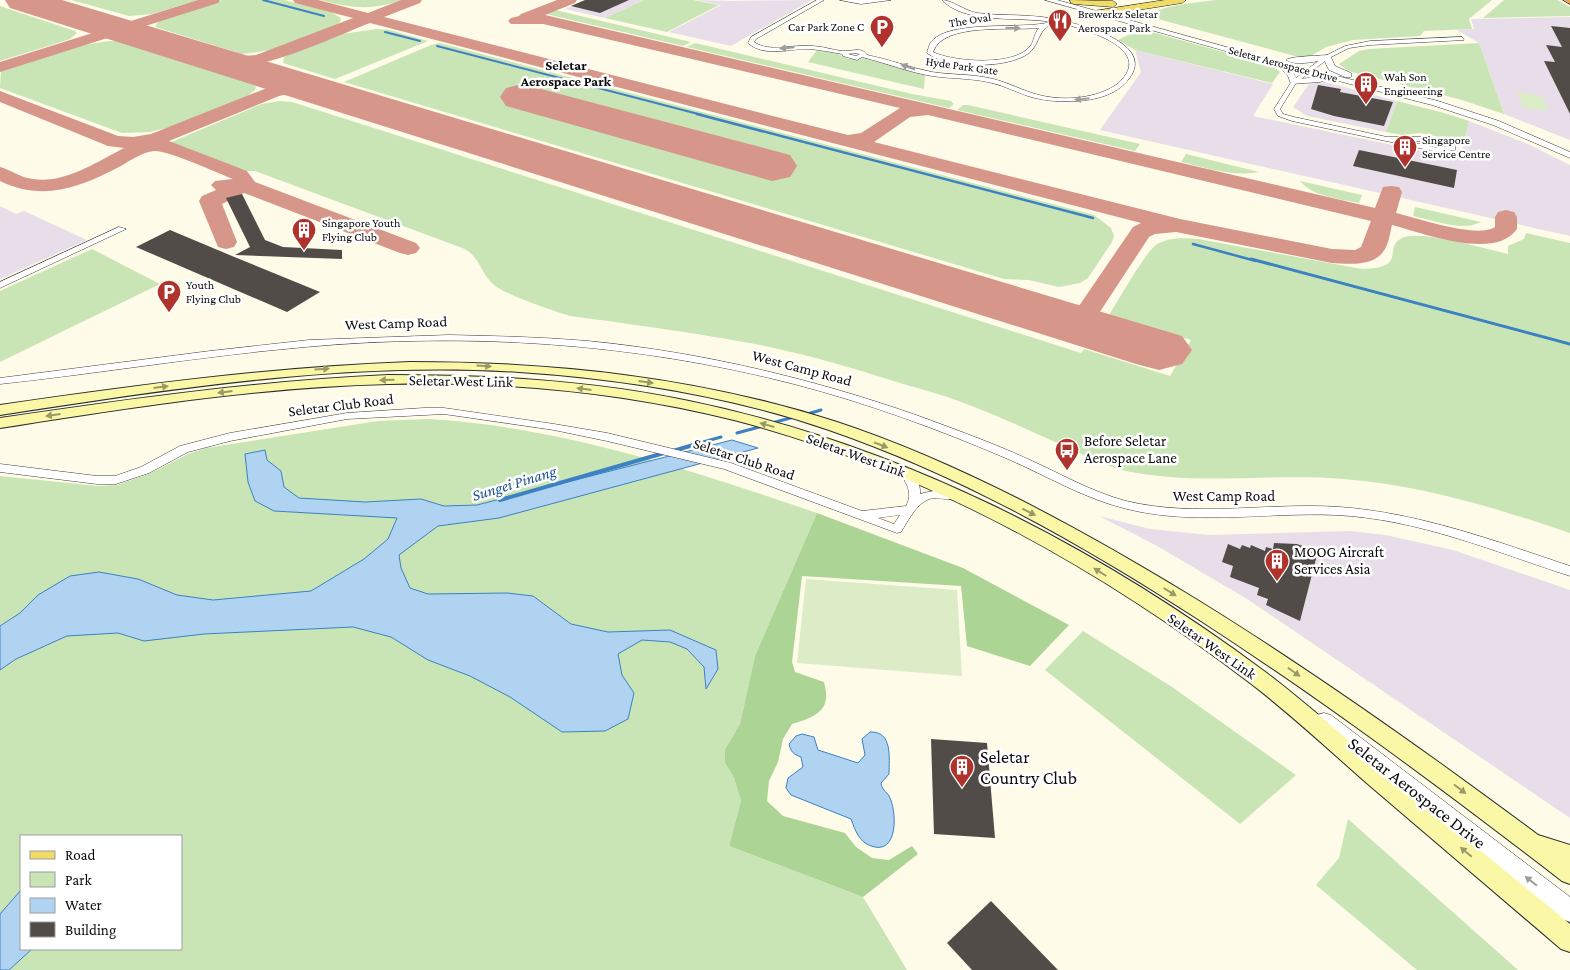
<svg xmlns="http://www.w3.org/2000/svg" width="1570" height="970" font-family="'Crimson Pro',serif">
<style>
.industrial{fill:#e8dee9}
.green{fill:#c9e5b5;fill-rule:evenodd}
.forest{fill:#acd495}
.pitch{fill:#dcecc6}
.water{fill:#b0d3f1;stroke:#3c81c3}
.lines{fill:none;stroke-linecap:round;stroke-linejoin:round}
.stream-far3{stroke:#3c81c3;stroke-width:2}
.stream-far2{stroke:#3c81c3;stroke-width:2.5}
.stream-far1{stroke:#3c81c3;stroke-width:3}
.stream{stroke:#3c81c3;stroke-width:4}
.taxiway{fill:#d6968a;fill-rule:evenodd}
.runway{fill:#d6968a;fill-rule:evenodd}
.building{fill:#514c47}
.minor-casing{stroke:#3d3d3d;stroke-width:1}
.tertiary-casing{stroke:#3d3d3d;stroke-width:1}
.secondary-casing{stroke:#2c2c2c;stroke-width:2}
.primary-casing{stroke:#1b1b1b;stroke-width:1}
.motorway-casing{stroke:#1b1b1b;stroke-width:1}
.minor{fill:#fff;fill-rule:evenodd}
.tertiary{fill:#fff;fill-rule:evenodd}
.secondary{fill:#faf8a7;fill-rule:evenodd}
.primary{fill:#f0db66;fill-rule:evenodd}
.motorway{fill:#eba958;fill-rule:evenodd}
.oneway{fill:#9d9d9d}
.oneway2{fill:#9a9968}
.labels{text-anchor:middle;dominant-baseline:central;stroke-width:5;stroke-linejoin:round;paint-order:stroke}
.far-poi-label{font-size:12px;fill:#0a0a0a;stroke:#fff;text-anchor:start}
.far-street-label{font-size:12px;fill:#0a0a0a;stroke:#fff}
.far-neighbourhood-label{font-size:14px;font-weight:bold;fill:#0a0a0a;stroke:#fff}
.street-label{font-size:15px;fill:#0a0a0a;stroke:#fff}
.poi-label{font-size:15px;fill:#0a0a0a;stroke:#fff;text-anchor:start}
.water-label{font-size:16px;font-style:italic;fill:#1d5492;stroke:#fff}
.near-poi-label{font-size:18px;fill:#0a0a0a;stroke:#fff;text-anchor:start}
.near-street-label{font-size:18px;fill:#0a0a0a;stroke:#fff}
</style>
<rect width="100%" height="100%" fill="#fefbe8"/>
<g class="industrial">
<path d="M585 0H644L605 18 565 9Z"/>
<path d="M696 0 730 1 812 0 731 46 669 32 721 5Z"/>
<path d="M1570 17V140L1504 114 1479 43 1457 30 1474 29 1471 19Z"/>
<path d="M1135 50 1273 84 1253 116 1460 159 1469 121 1528 144 1570 165V236L1100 130 1141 72Z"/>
<path d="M1325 82 1397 101 1386 132 1307 116 1293 107 1309 84Z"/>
<path d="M0 206 16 214 24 211 87 240 0 279Z"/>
<path d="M1099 516 1150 529 1209 535 1349 531 1386 535 1453 550 1570 590V818L1247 599 1159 547Z"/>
</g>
<g class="green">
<path d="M71 0H198L152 14 129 16Z"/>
<path d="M223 0H284L331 12 341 18 340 22 335 26 272 50 242 54 155 27 158 22 163 19Z"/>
<path d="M320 0H402C370 11 351 8 320 0Z"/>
<path d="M644 0H693L719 5 667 32 605 18Z"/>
<path d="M1216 0H1492L1469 19 1472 29 1424 31 1420 36 1353 40 1326 47 1311 56H1295L1154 18 1151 16C1157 5 1203 2 1216 0Z"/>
<path d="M1504 0H1557L1570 7V16L1483 18Z"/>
<path d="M0 6 75 31 77 33 70 39 61 42 0 61Z"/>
<path d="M555 10 691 42 683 46 546 14Z"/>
<path d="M377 29 390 30 428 41 335 79 283 63 284 57 289 54 341 34Z"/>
<path d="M1141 29 1274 66 1280 72 1272 83 1135 50 1118 40Z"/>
<path d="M110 41H119L253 84 256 87 255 90 245 98 178 125 150 132 122 133 0 88 1 71 83 45Z"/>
<path d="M440 43 1094 215 1111 228 1114 236 1112 242 1088 278 1080 283 1059 287 1029 280 1004 279 344 82 431 45Z"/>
<path d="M695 43 912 94 951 101 954 104 949 108 687 47Z"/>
<path d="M1479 43 1504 114 1462 100 1348 71 1339 64 1359 51 1369 49Z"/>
<path d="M817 50 838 54 848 59 867 58 925 75 924 89 808 62Z"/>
<path d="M279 101 292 102 1081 353 1084 349 1170 376 1191 340 1109 315C1118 301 1145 253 1156 245 1168 237 1185 238 1198 239L1362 269C1409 268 1382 248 1402 238 1420 229 1486 249 1508 254V246L1524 239 1526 233 1570 243V533C1496 508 1422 485 1344 479 1271 473 1198 486 1126 471 1105 466 1084 455 1064 446 1031 431 998 416 964 403 943 395 921 389 900 383 850 367 800 352 749 343 690 332 630 324 570 316 553 311 506 295 494 285 481 274 481 259 465 249L255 171H244L169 143 262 104Z"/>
<path d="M1397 101 1444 113 1469 121 1464 142 1420 133 1403 135 1386 132Z"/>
<path d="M963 105H968L1140 144 1135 151 957 110Z"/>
<path d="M1186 154 1259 172C1232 177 1207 168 1181 162Z"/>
<path d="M1300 181 1362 195 1359 203C1341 199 1313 197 1300 181Z"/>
<path d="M1415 207 1481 222C1462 232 1433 220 1413 216Z"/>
<path d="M92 249 160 284 0 362V291Z"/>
<path d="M429 419C562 427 691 470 817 513L755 656 740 724 725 749V763L734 778 741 801 729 846 863 897 907 970H0V476L98 486 117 485 151 473 188 454 206 448 378 421ZM21 836H181V949H21Z"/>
<path d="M1083 631 1172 687 1296 775 1240 824 1045 670Z"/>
<path d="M1348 819 1518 970H1417L1316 885 1339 858Z"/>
</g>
<path class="forest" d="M817 513 963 568 1069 625 1030 666 967 646 961 586 802 576 792 662 795 672 824 682C825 687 827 694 826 699 824 715 805 720 792 724L783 739 778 762 769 781 767 801 783 816 845 833 856 847 872 858 889 860 912 846 918 854 863 897 729 846 741 801 734 778 725 763V749L740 724 755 656Z"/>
<g class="pitch">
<path d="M1517 92 1542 96 1549 111 1523 108Z"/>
<path d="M806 579 957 590 962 676 797 663Z"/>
</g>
<g class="water">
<path d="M732 440 758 448 499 518 438 526 399 555 401 568 410 588 428 594 507 593 533 596 571 624 608 632 670 630 716 650 718 669 706 689 704 667 687 649 670 642 642 640 618 654 622 675 634 693 628 719 605 731 562 732 510 697 470 676 428 660 391 637 353 627 204 634 144 641 118 633 67 636 16 659 0 670V626L20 613 38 595 70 576 99 572 138 579 177 595 213 600 311 591 364 559 388 539 397 518 274 511 255 501 248 482 245 454 265 450 267 460 281 471 284 487 299 498 365 502 421 499 444 506 477 505Z"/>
<path d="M870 732C893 731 889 758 889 774L881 783C882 790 886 791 889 796 897 810 899 856 871 846 859 842 855 830 851 819L791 795 786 788 788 778 803 767 801 757C793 754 791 752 789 744L796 736 802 734 814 737 818 750 858 763 865 755 862 739Z"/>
<path d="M21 890V949H32L9 970H0V914Z"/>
</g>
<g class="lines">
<g class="stream-far3">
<path d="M263 0 324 16"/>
<path d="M385 32 420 41"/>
<path d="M437 46 702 115"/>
</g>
<g class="stream-far2">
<path d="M697 114 1093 218"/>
<path d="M1193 244 1256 261"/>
</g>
<g class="stream-far1">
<path d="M1251 259 1570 344"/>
<path d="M804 415 821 410"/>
<path d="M772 423 794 417"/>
<path d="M737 433 763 426"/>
<path d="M696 444 721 437"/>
</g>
<g class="stream">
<path d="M673 451 700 443"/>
<path d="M500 500 664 453"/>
</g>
<g class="taxiway">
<path d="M198 0H220L218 3 0 72V62Z"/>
<path d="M293 0H318L368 13 401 0H422L420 3 384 17 848 135 861 133 900 108 543 24H511L508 21 511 18 519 16 521 14 557 0H577L575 3 545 15 1375 208 1383 187 1391 186 1399 187 1402 192 1396 213C1417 218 1477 239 1495 227V217L1498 212 1506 210 1514 212 1517 217V229C1495 261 1423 233 1392 225 1390 233 1389 242 1385 249 1375 267 1349 264 1332 263L1176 232 1155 234 1149 237 1088 330 1079 333 1070 330 1066 325 1133 227 1141 223 370 23C333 37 256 75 220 66L218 62 220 58 256 55 353 18 295 3ZM928 115 1371 221 1361 247 1355 250 1332 249 1180 219 874 142 910 117Z"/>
<path d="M291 83 315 84 318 88 315 92C303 95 291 93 279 96L169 141 247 171 255 182 416 243 420 248 416 253 408 255 400 253 244 193 222 204 237 242 234 247 226 249 218 247 199 201 202 196 216 190 211 185 215 181 233 179C218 173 167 150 154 151 142 152 130 161 119 167 81 187 42 202 0 181V167C11 170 21 178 33 179 64 184 97 162 124 148L108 146 0 102V91L118 136 133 137 151 134 267 88Z"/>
</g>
<g class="runway">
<path d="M5 0H62L1182 336 1192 350 1182 364 1159 370 1136 364 10 8Z"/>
<path d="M522 84 790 155 797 166 790 177 772 181 506 106 500 97 506 88Z"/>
</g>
</g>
<g class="building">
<path d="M585 0H629L600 13 571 6Z"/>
<path d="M1551 26 1570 28V114L1544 61 1555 62 1546 45 1562 47Z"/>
<path d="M1318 85 1341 89 1340 92 1393 102 1384 126 1334 116 1311 109Z"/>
<path d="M1359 150 1457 170 1454 188 1353 166Z"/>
<path d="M242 194 265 240 283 247 342 250V259L235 255 250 247 226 198Z"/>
<path d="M170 230 232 256 320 292 287 312 136 247Z"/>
<path d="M1274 543 1297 544 1318 551 1300 621 1266 605 1268 599 1257 595 1259 588 1230 577 1233 566 1222 562 1228 544 1240 549 1242 545 1250 548 1251 545 1265 551 1266 547 1273 549Z"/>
<path d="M931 739 987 743 995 838 934 834Z"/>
<path d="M991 901 1058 970H972L947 943Z"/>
</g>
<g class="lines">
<defs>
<g id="minor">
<path d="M817 0H824L756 39 754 42C770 53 793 44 812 46 822 46 832 50 842 51 851 52 862 46 867 55 889 59 910 68 932 72 951 75 970 74 989 78 1004 81 1017 88 1032 93 1056 101 1087 100 1109 89 1118 85 1127 76 1129 67 1133 45 1091 32 1075 27 1070 26 1062 22 1057 23 1038 25 1041 43 1029 53 1008 69 947 69 927 53 928 50 929 45 931 42 949 19 1023 30 1051 22 1019 16 966 25 942 0 952 0 965 11 977 13 999 16 1020 14 1042 17 1066 20 1161 40 1128 80 1116 95 1095 100 1077 101 1061 102 1043 101 1028 96 1016 92 1005 86 992 83 973 78 952 79 932 76 908 72 886 63 862 57L857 60 843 56 842 54C831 52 821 50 810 49 790 48 765 58 748 43L751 37ZM1039 28C1033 35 1035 39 1031 45 1017 67 953 62 933 52 943 22 1012 31 1039 28ZM853 53 860 54 856 56 848 54Z"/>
<path d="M840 0H891L861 4Z"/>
<path d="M1462 37 1464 40 1370 45 1349 48 1329 58 1296 83 1280 109 1283 114 1294 117 1387 137H1429L1456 143 1455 150 1438 152 1292 121 1278 116 1274 109 1292 81 1325 56 1345 46 1370 41ZM1406 141H1429L1448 145V146L1438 148Z"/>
<path d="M119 227 126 229 0 288V282Z"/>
<path d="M449 335C495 336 542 337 588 341 700 352 810 378 916 415 954 429 993 443 1030 460 1061 474 1092 492 1126 501 1197 518 1268 502 1340 507 1420 513 1495 541 1570 566V576C1493 551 1418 519 1336 515 1266 512 1196 526 1127 509 1085 499 1047 476 1008 459 938 429 867 403 794 384 635 343 469 332 305 347 203 356 102 373 0 384V378L210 351 309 340Z"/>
<path d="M424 408H444L554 424 607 433 731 463 862 511 906 506C913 494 907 484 900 473L906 469C915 472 921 485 920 494 931 491 951 486 959 495 952 503 938 496 929 499 916 504 908 521 901 532L897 533 724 469 607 441 554 430 444 414 347 419 230 441 188 452 149 473 116 484H97L0 472V464L97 476H115L141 467 180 446 230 433 347 413ZM900 515 894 524 878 518Z"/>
</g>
<g id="tertiary">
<path d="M1045 0H1057L1284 63 1438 101 1499 121 1570 152V158L1493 125 1432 105 1323 77V81L1320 82 1291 84 1288 76 1278 66ZM1291 69 1320 77 1297 79Z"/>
<path d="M1327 55H1330L1335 66 1351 73V77H1345L1329 70 1324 60C1313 62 1295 66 1286 60 1291 56 1318 56 1327 55Z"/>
<path d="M1324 713 1331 715 1570 897V922L1562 919 1317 727 1315 721 1317 715Z"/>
</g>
<g id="secondary">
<path d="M410 362C555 362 698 377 837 422 960 463 1075 526 1186 593 1307 667 1424 750 1538 835L1570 845V884L1562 881C1444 790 1326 702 1201 621 1084 545 962 476 829 430 730 396 624 379 519 372 345 361 171 389 0 415V405C136 385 272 367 410 362Z"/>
<path d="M388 375C489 375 590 380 689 401 898 444 1093 544 1264 671 1305 702 1344 737 1383 770 1445 822 1508 873 1570 924V952L1561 949C1497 894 1433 840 1369 785 1330 751 1292 715 1250 683 1097 566 922 469 734 420 622 392 504 381 389 384 258 387 129 408 0 428V418C129 399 257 381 388 375Z"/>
</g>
<g id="primary">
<path d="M1070 0 1113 1 1117 4 1113 7 1074 4 1071 3Z"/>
<path d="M1165 0H1186L1182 3 1094 17 1089 14 1094 11Z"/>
</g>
<path id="motorway" d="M1563 0H1570V4Z"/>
</defs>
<use href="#minor" class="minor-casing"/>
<use href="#tertiary" class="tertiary-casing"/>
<use href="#secondary" class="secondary-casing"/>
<use href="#primary" class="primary-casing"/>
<use href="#motorway" class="motorway-casing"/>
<use href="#minor" class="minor"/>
<use href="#tertiary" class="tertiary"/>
<use href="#secondary" class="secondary"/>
<use href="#primary" class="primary"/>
<use href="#motorway" class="motorway"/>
</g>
<defs><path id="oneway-solid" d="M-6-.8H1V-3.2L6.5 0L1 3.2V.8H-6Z" transform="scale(1.25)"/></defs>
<g class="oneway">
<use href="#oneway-solid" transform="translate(1013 28) rotate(1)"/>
<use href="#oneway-solid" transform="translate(787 48) rotate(174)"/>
<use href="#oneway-solid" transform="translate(908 67) rotate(-161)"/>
<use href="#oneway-solid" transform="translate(1082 99) rotate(174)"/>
<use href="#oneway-solid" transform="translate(1531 881) rotate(-142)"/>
</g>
<g class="oneway2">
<use href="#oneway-solid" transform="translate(484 366) rotate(3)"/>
<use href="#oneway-solid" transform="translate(322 369) rotate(-4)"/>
<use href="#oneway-solid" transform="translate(387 380) rotate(178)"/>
<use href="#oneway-solid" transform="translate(646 382) rotate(8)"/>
<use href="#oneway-solid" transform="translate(161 387) rotate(-7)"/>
<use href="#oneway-solid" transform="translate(584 389) rotate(-173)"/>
<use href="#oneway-solid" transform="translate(225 392) rotate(173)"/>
<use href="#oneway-solid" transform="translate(53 415) rotate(172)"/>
<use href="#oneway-solid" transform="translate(767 425) rotate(-164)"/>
<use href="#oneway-solid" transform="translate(881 445) rotate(21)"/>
<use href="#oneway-solid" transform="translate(1029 512) rotate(27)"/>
<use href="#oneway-solid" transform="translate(1100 572) rotate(-148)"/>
<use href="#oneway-solid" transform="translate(1170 592) rotate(32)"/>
<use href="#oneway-solid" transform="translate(1294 672) rotate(35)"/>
<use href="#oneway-solid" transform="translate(1460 789) rotate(37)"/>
<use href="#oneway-solid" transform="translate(1466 852) rotate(-140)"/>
</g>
<defs>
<symbol id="restaurant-pin" viewBox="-11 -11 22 30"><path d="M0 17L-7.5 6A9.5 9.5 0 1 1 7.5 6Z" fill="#af322c" stroke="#fff"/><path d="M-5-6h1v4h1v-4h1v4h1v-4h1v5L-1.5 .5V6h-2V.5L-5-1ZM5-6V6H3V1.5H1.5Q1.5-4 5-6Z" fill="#fff"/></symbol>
<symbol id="parking-pin" viewBox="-11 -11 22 30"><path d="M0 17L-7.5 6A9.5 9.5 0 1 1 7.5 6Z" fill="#af322c" stroke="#fff"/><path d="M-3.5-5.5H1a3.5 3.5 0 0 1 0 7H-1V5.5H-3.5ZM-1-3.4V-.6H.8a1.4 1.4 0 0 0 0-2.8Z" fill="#fff"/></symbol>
<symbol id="building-pin" viewBox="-11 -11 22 30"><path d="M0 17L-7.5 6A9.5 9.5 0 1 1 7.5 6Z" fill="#af322c" stroke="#fff"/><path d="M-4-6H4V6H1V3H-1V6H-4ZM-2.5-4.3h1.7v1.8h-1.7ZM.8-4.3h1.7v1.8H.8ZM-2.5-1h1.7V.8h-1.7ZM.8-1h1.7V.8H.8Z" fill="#fff"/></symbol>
<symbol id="bus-pin" viewBox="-11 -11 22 30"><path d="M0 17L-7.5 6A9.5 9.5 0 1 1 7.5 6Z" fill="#af322c" stroke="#fff"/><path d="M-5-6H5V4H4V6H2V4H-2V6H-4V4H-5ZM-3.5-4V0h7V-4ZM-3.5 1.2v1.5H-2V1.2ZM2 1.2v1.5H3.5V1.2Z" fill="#fff"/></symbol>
</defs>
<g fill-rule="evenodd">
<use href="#restaurant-pin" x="1046" y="7" width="28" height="38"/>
<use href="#parking-pin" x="868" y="13" width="28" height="38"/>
<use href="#building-pin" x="1352" y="70" width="28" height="38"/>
<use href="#building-pin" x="1391" y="133" width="28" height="38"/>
<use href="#building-pin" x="290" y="216" width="28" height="38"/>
<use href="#parking-pin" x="155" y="278" width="28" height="38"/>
<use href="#bus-pin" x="1053" y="436" width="28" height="38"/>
<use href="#building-pin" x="1263" y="547" width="28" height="38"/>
<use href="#building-pin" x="948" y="753" width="28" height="38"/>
</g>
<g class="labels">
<g class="far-poi-label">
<text x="1078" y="14">Brewerkz Seletar<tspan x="1078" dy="14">Aerospace Park</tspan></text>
<text x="864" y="27" text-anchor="end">Car Park Zone C</text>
<text x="1384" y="77">Wah Son<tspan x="1384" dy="14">Engineering</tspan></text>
<text x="1422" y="140">Singapore<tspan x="1422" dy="14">Service Centre</tspan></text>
<text x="322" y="223">Singapore Youth<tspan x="322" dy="14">Flying Club</tspan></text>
<text x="186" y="285">Youth<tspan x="186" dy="14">Flying Club</tspan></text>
</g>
<g class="far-street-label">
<text transform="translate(970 20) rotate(-9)">The Oval</text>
<text transform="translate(1283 64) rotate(15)">Seletar Aerospace Drive</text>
<text transform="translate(962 66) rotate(8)">Hyde Park Gate</text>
</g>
<g class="far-neighbourhood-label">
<text x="566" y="65">Seletar<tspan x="566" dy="16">Aerospace Park</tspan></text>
</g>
<g class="street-label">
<text transform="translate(396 323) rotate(-2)">West Camp Road</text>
<text transform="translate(802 368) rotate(15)">West Camp Road</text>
<text transform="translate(461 381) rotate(1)">Seletar West Link</text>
<text transform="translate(341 405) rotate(-7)">Seletar Club Road</text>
<text transform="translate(856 455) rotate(20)">Seletar West Link</text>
<text transform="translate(744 459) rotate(18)">Seletar Club Road</text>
<text x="1224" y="496">West Camp Road</text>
<text transform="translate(1212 646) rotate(35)">Seletar West Link</text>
</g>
<g class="poi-label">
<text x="1084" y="441">Before Seletar<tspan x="1084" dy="17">Aerospace Lane</tspan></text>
<text x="1294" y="552">MOOG Aircraft<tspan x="1294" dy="17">Services Asia</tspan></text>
</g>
<g class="water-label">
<text transform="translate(514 483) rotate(-17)">Sungei Pinang</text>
</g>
<g class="near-poi-label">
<text x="980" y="757">Seletar<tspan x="980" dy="21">Country Club</tspan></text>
</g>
<g class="near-street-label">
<text transform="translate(1417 793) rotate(38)">Seletar Aerospace Drive</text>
</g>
</g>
<rect x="20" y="835" width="162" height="115" fill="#ffffff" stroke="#9d9d9d"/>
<rect x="30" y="851" width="25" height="8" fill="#f0db66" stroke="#9d9d9d"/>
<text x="65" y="860" font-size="15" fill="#0a0a0a">Road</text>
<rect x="30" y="872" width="25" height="15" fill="#c9e5b5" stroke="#9d9d9d"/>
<text x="65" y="885" font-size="15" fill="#0a0a0a">Park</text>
<rect x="30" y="898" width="25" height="15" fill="#b0d3f1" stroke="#9d9d9d"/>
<text x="65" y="910" font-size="15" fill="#0a0a0a">Water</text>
<rect x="30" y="922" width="25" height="15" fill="#514c47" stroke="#9d9d9d"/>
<text x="65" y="935" font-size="15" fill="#0a0a0a">Building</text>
</svg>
